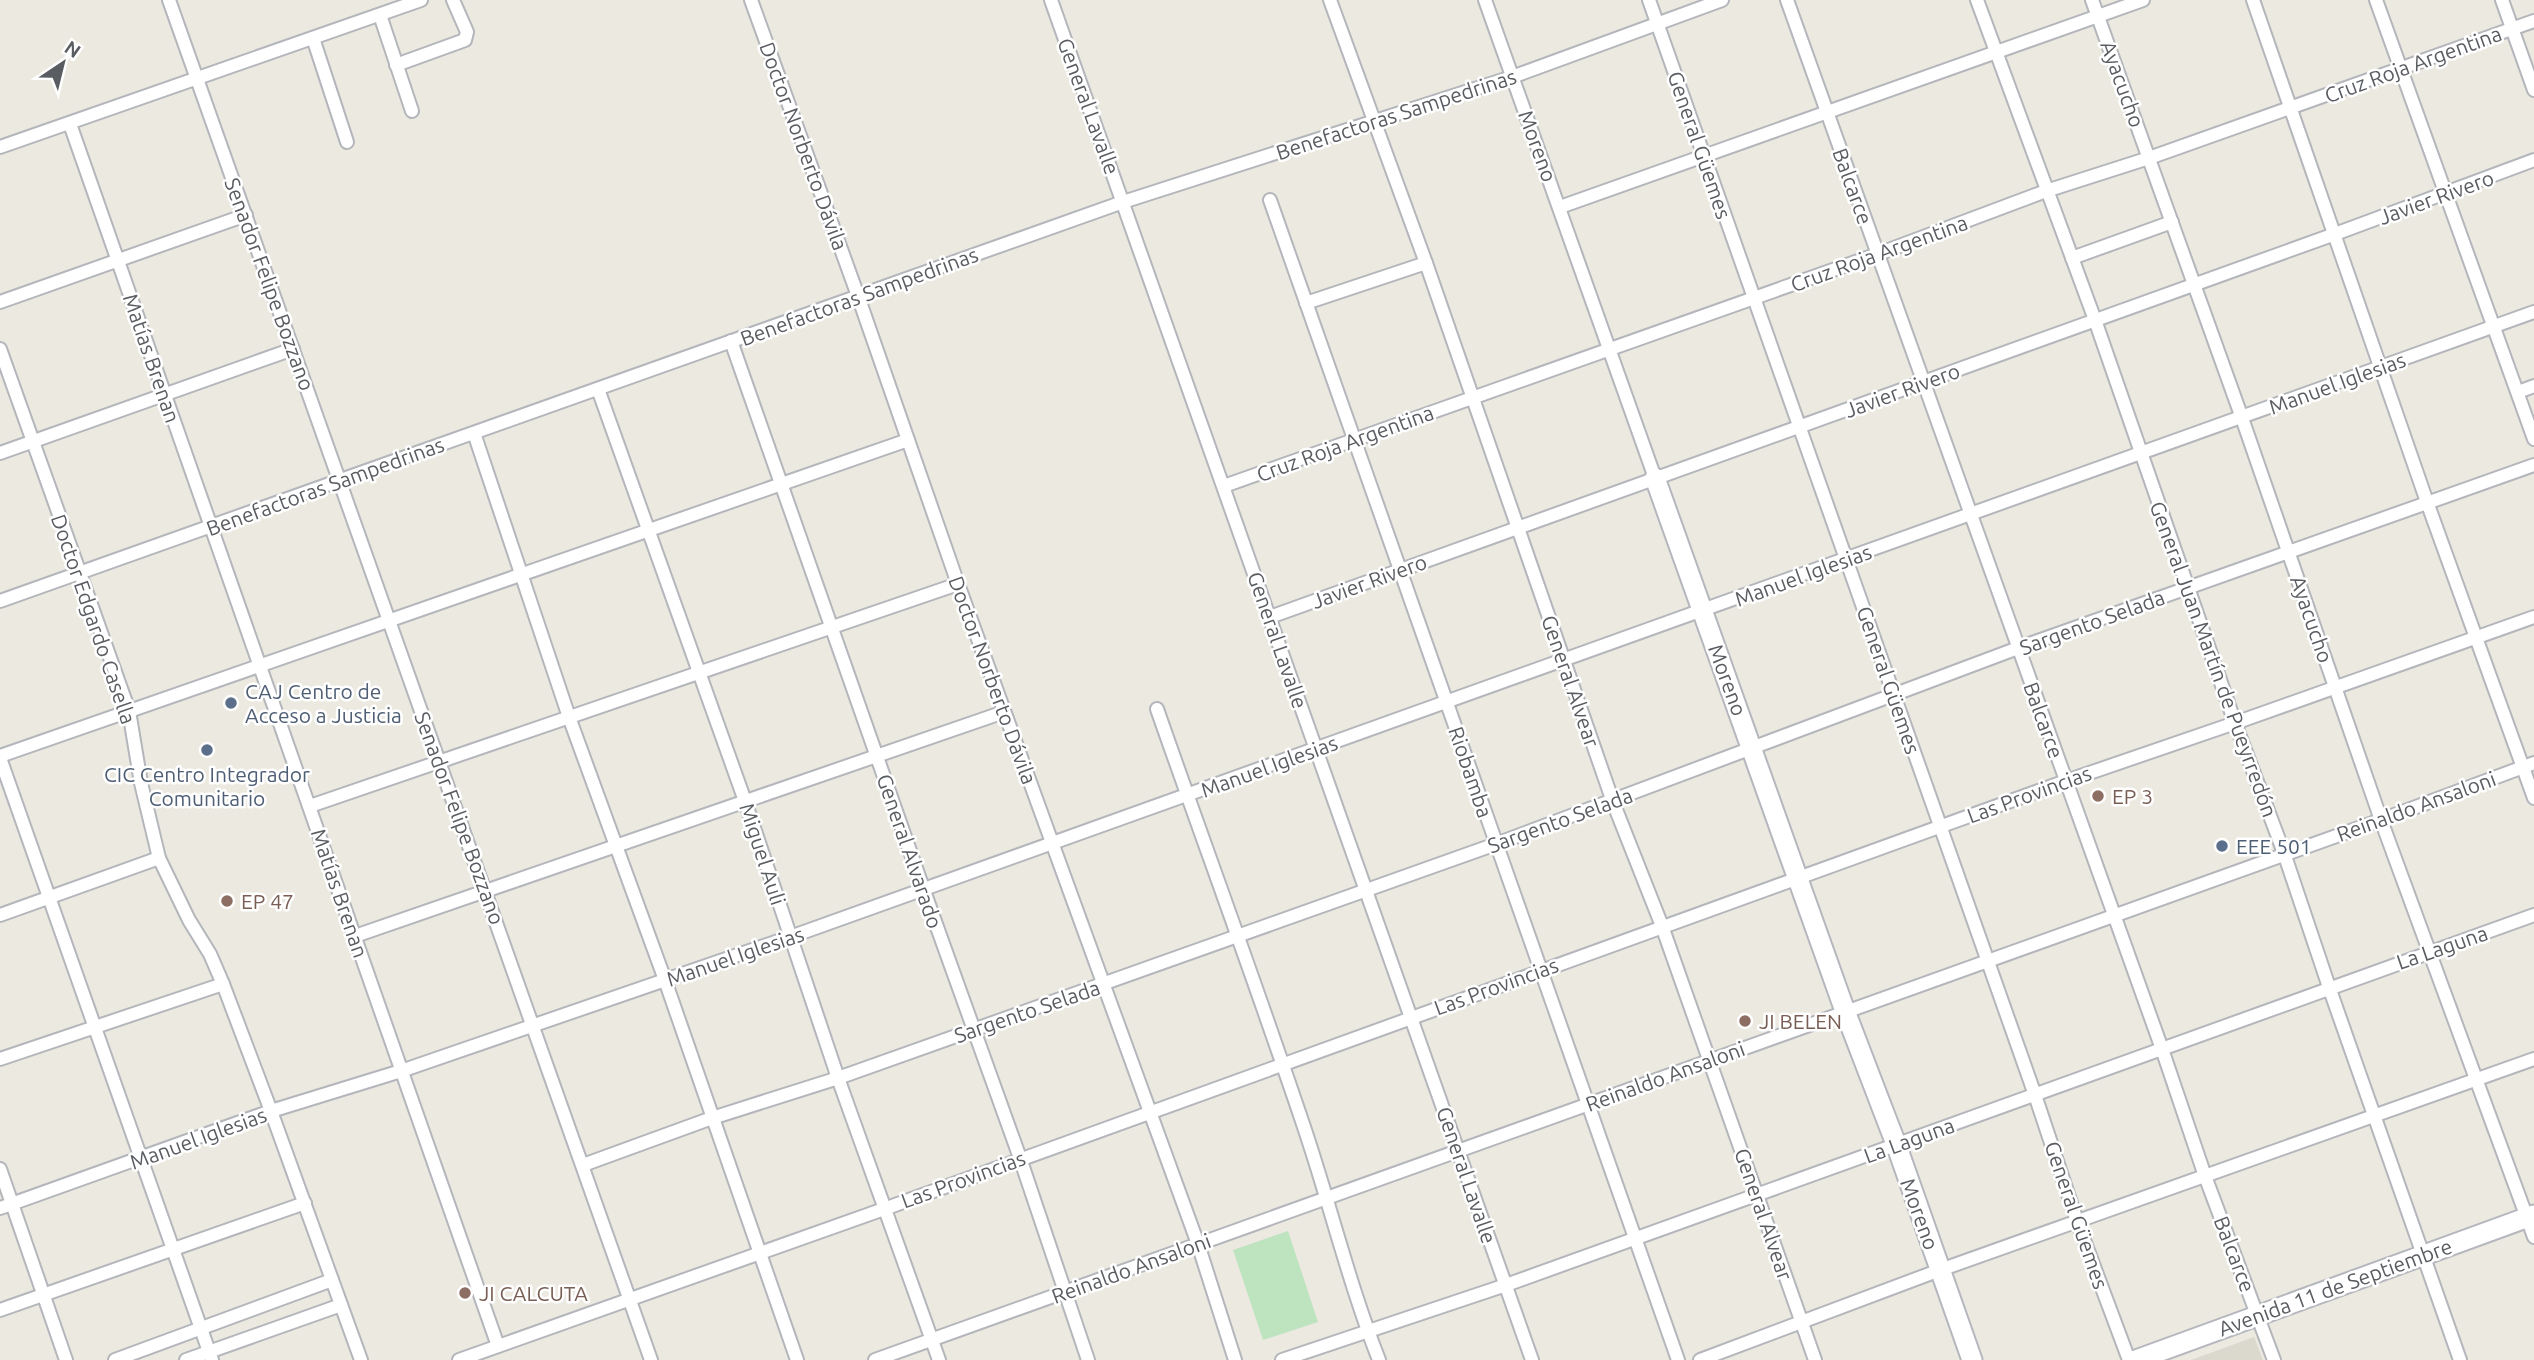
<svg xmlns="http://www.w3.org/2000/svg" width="2534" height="1360" font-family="Ubuntu,sans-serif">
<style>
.education{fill:#dbd8ce}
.green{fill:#bde3bf}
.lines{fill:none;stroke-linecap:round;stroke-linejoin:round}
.street-casing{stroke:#b3b6bb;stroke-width:16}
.secondary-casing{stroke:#b4b7bd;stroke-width:23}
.street{stroke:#fff;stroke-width:12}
.secondary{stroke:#fff;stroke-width:19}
.service-dot{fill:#5c6f8a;stroke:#fff;stroke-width:2.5}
.education-dot{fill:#8d6e63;stroke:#fff;stroke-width:2.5}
.labels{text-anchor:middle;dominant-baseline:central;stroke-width:5;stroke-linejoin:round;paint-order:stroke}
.street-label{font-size:21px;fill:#595c61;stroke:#fff}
.service-label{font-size:21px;fill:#4e5e75;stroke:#fff;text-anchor:start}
.education-label{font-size:21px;fill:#785e54;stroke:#fff;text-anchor:start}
</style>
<rect width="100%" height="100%" fill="#ece9e0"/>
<path class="education" d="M2254 1337 2263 1360H2190H2191Z"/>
<path class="green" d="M1288 1231 1318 1322 1263 1340 1233 1250Z"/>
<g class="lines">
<defs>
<g id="street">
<path d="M169 0 651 1360"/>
<path d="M751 0 858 296 958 584 1198 1244 1235 1360"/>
<path d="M1051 0 1532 1360"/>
<path d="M1330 0 1426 263 1613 802 1662 926 1815 1360"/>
<path d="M1485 0 1655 478"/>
<path d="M1649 0 2035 1095 2077 1221 2129 1360"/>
<path d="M1787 0 2162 1049 2205 1176 2274 1360"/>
<path d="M1977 0 2095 320 2235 723 2284 853 2329 987 2460 1360"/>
<path d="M2092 0 2242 418 2381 820 2534 1237"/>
<path d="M2253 0 2427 502 2534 798"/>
<path d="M2376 0 2534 439"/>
<path d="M2502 0 2534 90"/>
<path d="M380 15 412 111"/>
<path d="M313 38 347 142"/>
<path d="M396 65 465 40 467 32 453 0"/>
<path d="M70 124 498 1346"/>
<path d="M0 147 421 0"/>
<path d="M1270 200 1678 1360"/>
<path d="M1560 207 2143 0"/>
<path d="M2072 258 2172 222"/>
<path d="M0 302 246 215"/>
<path d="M1306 303 1426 263"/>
<path d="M731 341 923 888 1020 1158 1088 1360"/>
<path d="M0 349 129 711 141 783 159 858 189 920 210 954 223 984 271 1111 361 1360"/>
<path d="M598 389 745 801 838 1078 939 1360"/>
<path d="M2518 392 2534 386"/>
<path d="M474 433 569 717 665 980 797 1360"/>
<path d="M0 453 293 349"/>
<path d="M1224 486 1878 254 2046 191 2149 158 2534 21"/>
<path d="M0 601 1123 202 1512 77 1722 0"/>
<path d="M1270 617 2335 234 2534 160"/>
<path d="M1157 709C1206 849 1257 987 1304 1127 1330 1204 1349 1284 1379 1360"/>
<path d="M0 756 908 440"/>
<path d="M0 758 212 1360"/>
<path d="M310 806 958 584"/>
<path d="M0 915 159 858"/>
<path d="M355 936 1004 712"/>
<path d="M0 1059 223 984"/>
<path d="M583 1165 712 1118 838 1078 1496 844 2018 648 2534 465"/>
<path d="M0 1169 66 1360"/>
<path d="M0 1208 271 1111 401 1071 790 937 2534 312"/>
<path d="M0 1310 305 1203"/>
<path d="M115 1360 332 1280"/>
<path d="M186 1360 341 1305"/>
<path d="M459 1360 884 1209 2066 781 2235 723 2534 617"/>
<path d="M875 1360 2381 820 2534 763"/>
<path d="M1282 1360 1506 1285 2534 915"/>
<path d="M1700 1360 1940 1270 2534 1059"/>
</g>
<g id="secondary">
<path d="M1655 478 1845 1011 1896 1144 1972 1360"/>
<path d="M2136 1360 2534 1215"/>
</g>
</defs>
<use href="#street" class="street-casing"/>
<use href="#secondary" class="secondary-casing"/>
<use href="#street" class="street"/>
<use href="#secondary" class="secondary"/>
</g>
<g class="service-dot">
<circle cx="231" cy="703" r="7"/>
<circle cx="207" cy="750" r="7"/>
<circle cx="2222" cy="846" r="7"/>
</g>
<g class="education-dot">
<circle cx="2098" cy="796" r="7"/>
<circle cx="227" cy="901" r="7"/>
<circle cx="1745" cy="1021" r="7"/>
<circle cx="465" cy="1293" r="7"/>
</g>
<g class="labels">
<g class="street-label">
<text transform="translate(2413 64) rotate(-20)">Cruz Roja Argentina</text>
<text transform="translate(2123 84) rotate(70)">Ayacucho</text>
<text transform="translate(1089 106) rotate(70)">General Lavalle</text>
<text transform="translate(1396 114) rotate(-18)">Benefactoras Sampedrinas</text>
<text transform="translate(1700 145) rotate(71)">General Güemes</text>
<text transform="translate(804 146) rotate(70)">Doctor Norberto Dávila</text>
<text transform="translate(1538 146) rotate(70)">Moreno</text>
<text transform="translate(1853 186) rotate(70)">Balcarce</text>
<text transform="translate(2436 197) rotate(-20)">Javier Rivero</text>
<text transform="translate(1879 253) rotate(-20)">Cruz Roja Argentina</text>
<text transform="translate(270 284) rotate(70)">Senador Felipe Bozzano</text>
<text transform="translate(859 296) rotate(-20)">Benefactoras Sampedrinas</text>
<text transform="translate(152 358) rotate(71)">Matías Brenan</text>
<text transform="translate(2337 383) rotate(-20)">Manuel Iglesias</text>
<text transform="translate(1902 390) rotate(-20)">Javier Rivero</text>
<text transform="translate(1345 443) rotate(-20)">Cruz Roja Argentina</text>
<text transform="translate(325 486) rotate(-20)">Benefactoras Sampedrinas</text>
<text transform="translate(1803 575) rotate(-20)">Manuel Iglesias</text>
<text transform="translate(1369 581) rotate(-20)">Javier Rivero</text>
<text transform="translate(94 619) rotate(71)">Doctor Edgardo Casella</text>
<text transform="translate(2312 619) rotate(71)">Ayacucho</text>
<text transform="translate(2092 622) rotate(-20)">Sargento Selada</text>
<text transform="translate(1278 640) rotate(71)">General Lavalle</text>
<text transform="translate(2214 659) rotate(70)">General Juan Martín de Pueyrredón</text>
<text transform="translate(993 680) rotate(70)">Doctor Norberto Dávila</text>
<text transform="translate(1728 680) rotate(70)">Moreno</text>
<text transform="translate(1889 680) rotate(71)">General Güemes</text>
<text transform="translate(1571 681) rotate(71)">General Alvear</text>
<text transform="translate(2044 720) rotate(70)">Balcarce</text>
<text transform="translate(1269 766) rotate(-20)">Manuel Iglesias</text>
<text transform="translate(1471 772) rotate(71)">Riobamba</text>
<text transform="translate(2029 794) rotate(-20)">Las Provincias</text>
<text transform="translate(2416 806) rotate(-20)">Reinaldo Ansaloni</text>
<text transform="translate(460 818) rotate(70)">Senador Felipe Bozzano</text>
<text transform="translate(1560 820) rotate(-20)">Sargento Selada</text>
<text transform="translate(910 851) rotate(71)">General Alvarado</text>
<text transform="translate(763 854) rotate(72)">Miguel Auli</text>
<text transform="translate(340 893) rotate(71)">Matías Brenan</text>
<text transform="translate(2442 947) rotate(-19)">La Laguna</text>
<text transform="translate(735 956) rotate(-19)">Manuel Iglesias</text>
<text transform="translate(1496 986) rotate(-20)">Las Provincias</text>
<text transform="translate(1027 1011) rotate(-19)">Sargento Selada</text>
<text transform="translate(1665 1076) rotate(-20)">Reinaldo Ansaloni</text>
<text transform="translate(198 1138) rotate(-20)">Manuel Iglesias</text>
<text transform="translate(1909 1140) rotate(-20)">La Laguna</text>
<text transform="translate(1467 1175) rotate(71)">General Lavalle</text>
<text transform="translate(963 1179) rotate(-20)">Las Provincias</text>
<text transform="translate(1764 1214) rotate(71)">General Alvear</text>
<text transform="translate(1920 1214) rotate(70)">Moreno</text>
<text transform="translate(2077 1215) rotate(71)">General Güemes</text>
<text transform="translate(2235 1254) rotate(69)">Balcarce</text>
<text transform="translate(1131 1268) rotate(-20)">Reinaldo Ansaloni</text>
<text transform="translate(2335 1287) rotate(-20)">Avenida 11 de Septiembre</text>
</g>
<g class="service-label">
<text x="245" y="691">CAJ Centro de<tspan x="245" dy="24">Acceso a Justicia</tspan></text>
<text x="207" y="774" text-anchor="middle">CIC Centro Integrador<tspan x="207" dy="24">Comunitario</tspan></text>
<text x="2236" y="846">EEE 501</text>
</g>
<g class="education-label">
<text x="2112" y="796">EP 3</text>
<text x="241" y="901">EP 47</text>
<text x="1759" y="1021">JI BELEN</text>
<text x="479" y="1293">JI CALCUTA</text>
</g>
</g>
<g transform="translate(63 63) rotate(35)" stroke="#ffffff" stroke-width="5" paint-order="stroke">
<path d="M0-5L12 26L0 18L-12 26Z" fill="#595c61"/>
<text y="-10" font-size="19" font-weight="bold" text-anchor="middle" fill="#595c61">N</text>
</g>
</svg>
